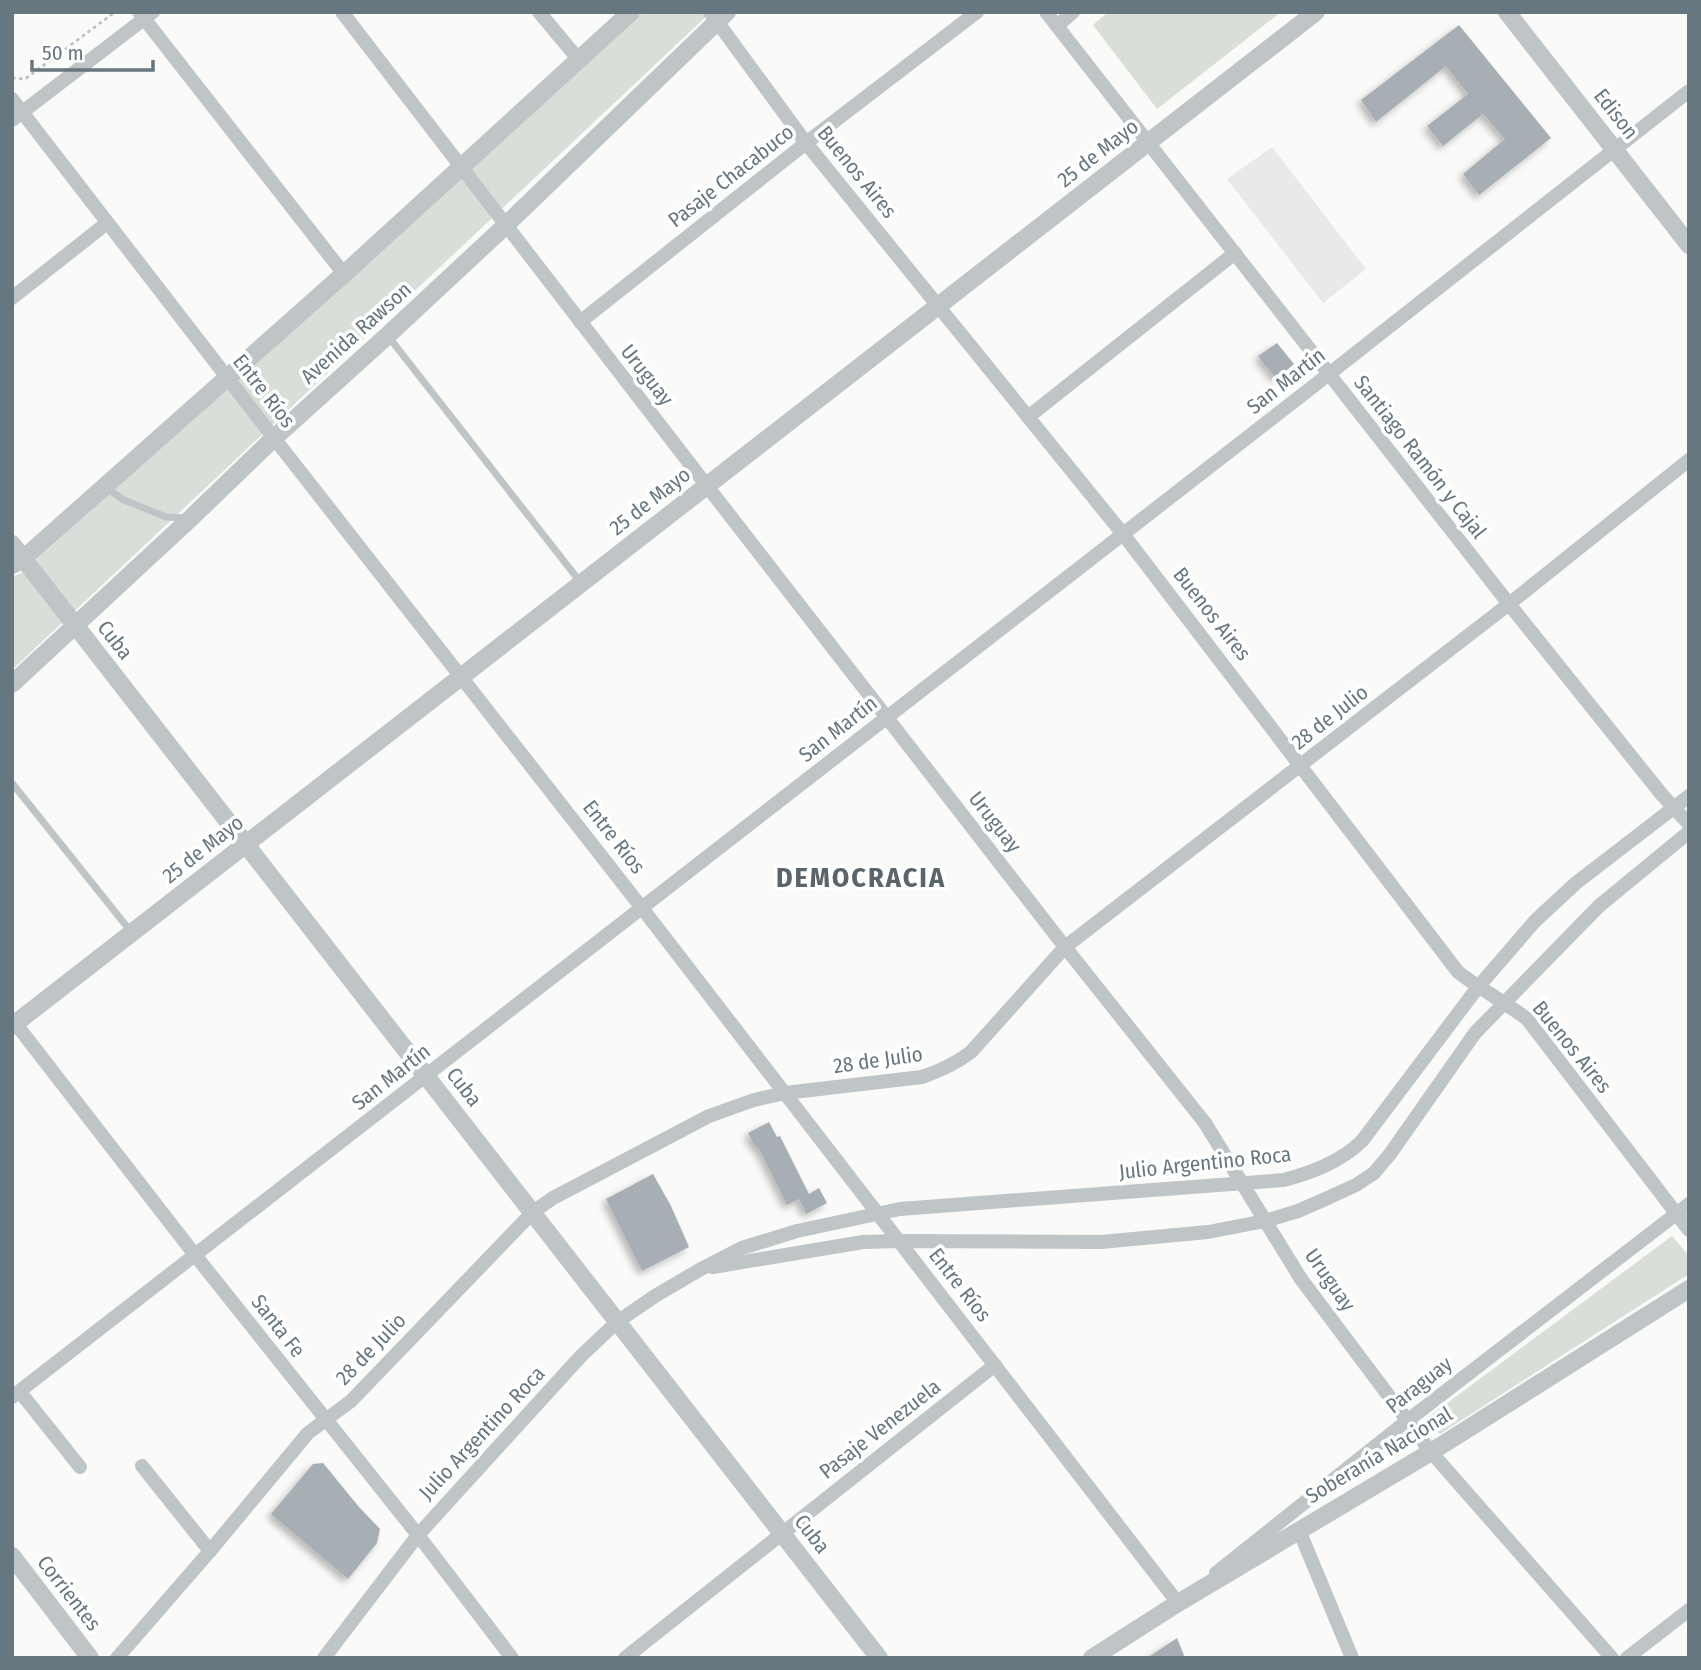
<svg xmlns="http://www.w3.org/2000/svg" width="1701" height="1670" font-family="'Fira Sans Condensed',sans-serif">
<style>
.built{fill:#e8e9e8}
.green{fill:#daded8}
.building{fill:#a7afb4;filter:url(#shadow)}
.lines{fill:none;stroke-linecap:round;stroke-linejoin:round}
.path{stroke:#babec0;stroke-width:2.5;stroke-dasharray:3.5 3.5;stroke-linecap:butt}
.service{stroke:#bfc4c7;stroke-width:7}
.minor{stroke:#bfc4c7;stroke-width:14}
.tertiary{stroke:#bfc4c7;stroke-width:18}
.labels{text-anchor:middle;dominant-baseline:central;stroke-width:7;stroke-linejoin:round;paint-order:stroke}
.street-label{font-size:21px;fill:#67777f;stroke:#fff}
.district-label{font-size:28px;font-weight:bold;letter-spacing:2px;fill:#59656b;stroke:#fff}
</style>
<defs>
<filter id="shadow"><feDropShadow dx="-4" dy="4" stdDeviation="3.5" flood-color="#0004"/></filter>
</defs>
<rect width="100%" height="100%" fill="#fafaf8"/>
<path class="built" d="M1272 147 1366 269 1323 303 1227 179Z"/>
<g class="green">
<path d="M643 12H711L12 670V577L23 572Z"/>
<path d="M1108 12H1281L1157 109 1093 25Z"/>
<path d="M1672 1236 1689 1256V1274L1440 1434 1423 1421Z"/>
</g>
<g class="building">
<path d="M1459 25 1551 138 1479 195 1463 174 1505 139 1483 114 1443 146 1427 126 1468 94 1446 66 1376 122 1361 100Z"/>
<path d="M1277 343 1294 364 1276 379 1258 356Z"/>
<path d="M769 1122 777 1137 780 1136 809 1194 819 1188 827 1203 806 1214 799 1199 787 1205 758 1147 756 1148 748 1133Z"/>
<path d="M653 1174 671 1206 689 1247 642 1271 606 1199Z"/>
<path d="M323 1463 359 1507 380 1529 377 1543 348 1579 271 1514 313 1464Z"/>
<path d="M1177 1638 1185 1658H1147Z"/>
</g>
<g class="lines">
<path class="path" d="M12 78 25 79 115 12"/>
<g class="service">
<path d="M388 336 581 583"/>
<path d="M105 487 124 500 166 517 187 518"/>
<path d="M12 783 132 933"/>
</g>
<g class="minor">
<path d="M139 12 344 274"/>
<path d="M342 12 707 486 1065 947 1205 1123 1301 1279 1431 1452 1612 1658"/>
<path d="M539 12 579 60"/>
<path d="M710 12 806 143 1123 534 1458 972C1480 989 1505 1002 1527 1019L1689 1230"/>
<path d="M1046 12 1509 604 1663 796 1689 824"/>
<path d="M1057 26 1073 12"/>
<path d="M12 99 274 438 642 908 1178 1603 1186 1597"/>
<path d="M12 120 153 12"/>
<path d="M12 298 107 223"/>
<path d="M580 322 806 143 977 12"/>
<path d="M1028 417 1235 253"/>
<path d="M12 1019 195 1255 418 1535 512 1658"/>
<path d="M713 1267 863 1242 899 1241 1101 1242 1208 1232 1265 1221 1298 1211 1321 1201 1356 1185 1374 1173 1390 1154 1475 1033 1599 906 1689 832"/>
<path d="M20 1392 80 1467"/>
<path d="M12 1397 1329 374 1689 91"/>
<path d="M142 1466 210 1551"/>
<path d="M1299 1530 1352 1658"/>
<path d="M1216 1573 1407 1421 1689 1204"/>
<path d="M117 1658 210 1551 308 1433 351 1401 533 1212 553 1198 709 1116 754 1100 785 1093 922 1077C940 1071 955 1064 971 1052L1065 947 1509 604 1689 460"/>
<path d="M324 1658 418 1535 581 1356 617 1322 655 1296 701 1269 742 1248 797 1231 900 1209 1284 1180C1313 1172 1340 1162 1362 1141L1478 987 1535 921 1576 883 1689 796"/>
<path d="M625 1658 995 1365"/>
<path d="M1627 1658 1689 1610"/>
</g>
<g class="tertiary">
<path d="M1507 12 1689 245"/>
<path d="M12 544 879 1658"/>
<path d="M12 565 23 559 344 274 631 12"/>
<path d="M12 684 191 518 274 438 388 335 505 226 727 12"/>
<path d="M12 1026 1316 12"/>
<path d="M12 1556 90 1658"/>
<path d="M1092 1658 1178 1603 1431 1452 1689 1289"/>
</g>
</g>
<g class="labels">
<g class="street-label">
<text transform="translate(1616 114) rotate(52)">Edison</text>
<text transform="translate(1098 153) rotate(-38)">25 de Mayo</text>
<text transform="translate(857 172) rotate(51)">Buenos Aires</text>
<text transform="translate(731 176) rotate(-38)">Pasaje Chacabuco</text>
<text transform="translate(356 333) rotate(-42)">Avenida Rawson</text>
<text transform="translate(647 375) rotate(52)">Uruguay</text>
<text transform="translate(1286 381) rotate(-38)">San Martín</text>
<text transform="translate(264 391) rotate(52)">Entre Ríos</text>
<text transform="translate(1420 457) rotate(52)">Santiago Ramón y Cajal</text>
<text transform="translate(650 501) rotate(-38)">25 de Mayo</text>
<text transform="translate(1212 614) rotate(52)">Buenos Aires</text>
<text transform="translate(115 640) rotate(52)">Cuba</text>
<text transform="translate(1330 717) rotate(-38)">28 de Julio</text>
<text transform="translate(838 729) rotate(-38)">San Martín</text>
<text transform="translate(995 822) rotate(52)">Uruguay</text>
<text transform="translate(614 837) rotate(52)">Entre Ríos</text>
<text transform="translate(203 849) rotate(-38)">25 de Mayo</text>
<text transform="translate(1572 1047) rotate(51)">Buenos Aires</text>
<text transform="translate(878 1060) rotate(-8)">28 de Julio</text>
<text transform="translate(391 1077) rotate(-38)">San Martín</text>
<text transform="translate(464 1087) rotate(52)">Cuba</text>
<text transform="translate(1205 1163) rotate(-6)">Julio Argentino Roca</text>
<text transform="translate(1330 1280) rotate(55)">Uruguay</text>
<text transform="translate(960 1285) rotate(52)">Entre Ríos</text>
<text transform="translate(278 1326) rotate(52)">Santa Fe</text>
<text transform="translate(371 1349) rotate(-46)">28 de Julio</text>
<text transform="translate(1419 1385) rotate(-38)">Paraguay</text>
<text transform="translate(880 1429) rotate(-38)">Pasaje Venezuela</text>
<text transform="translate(482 1433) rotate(-47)">Julio Argentino Roca</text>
<text transform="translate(1379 1455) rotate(-31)">Soberanía Nacional</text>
<text transform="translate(812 1534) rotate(52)">Cuba</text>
<text transform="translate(69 1593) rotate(52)">Corrientes</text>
</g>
<g class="district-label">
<text x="861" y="877">DEMOCRACIA</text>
</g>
</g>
<rect width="1701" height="1670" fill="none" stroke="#67777f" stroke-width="28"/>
<path d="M32 60v10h121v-10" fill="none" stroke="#67777f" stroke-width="3.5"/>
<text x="42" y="60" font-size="21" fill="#67777f" stroke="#ffffff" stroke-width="5" paint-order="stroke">50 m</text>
</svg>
